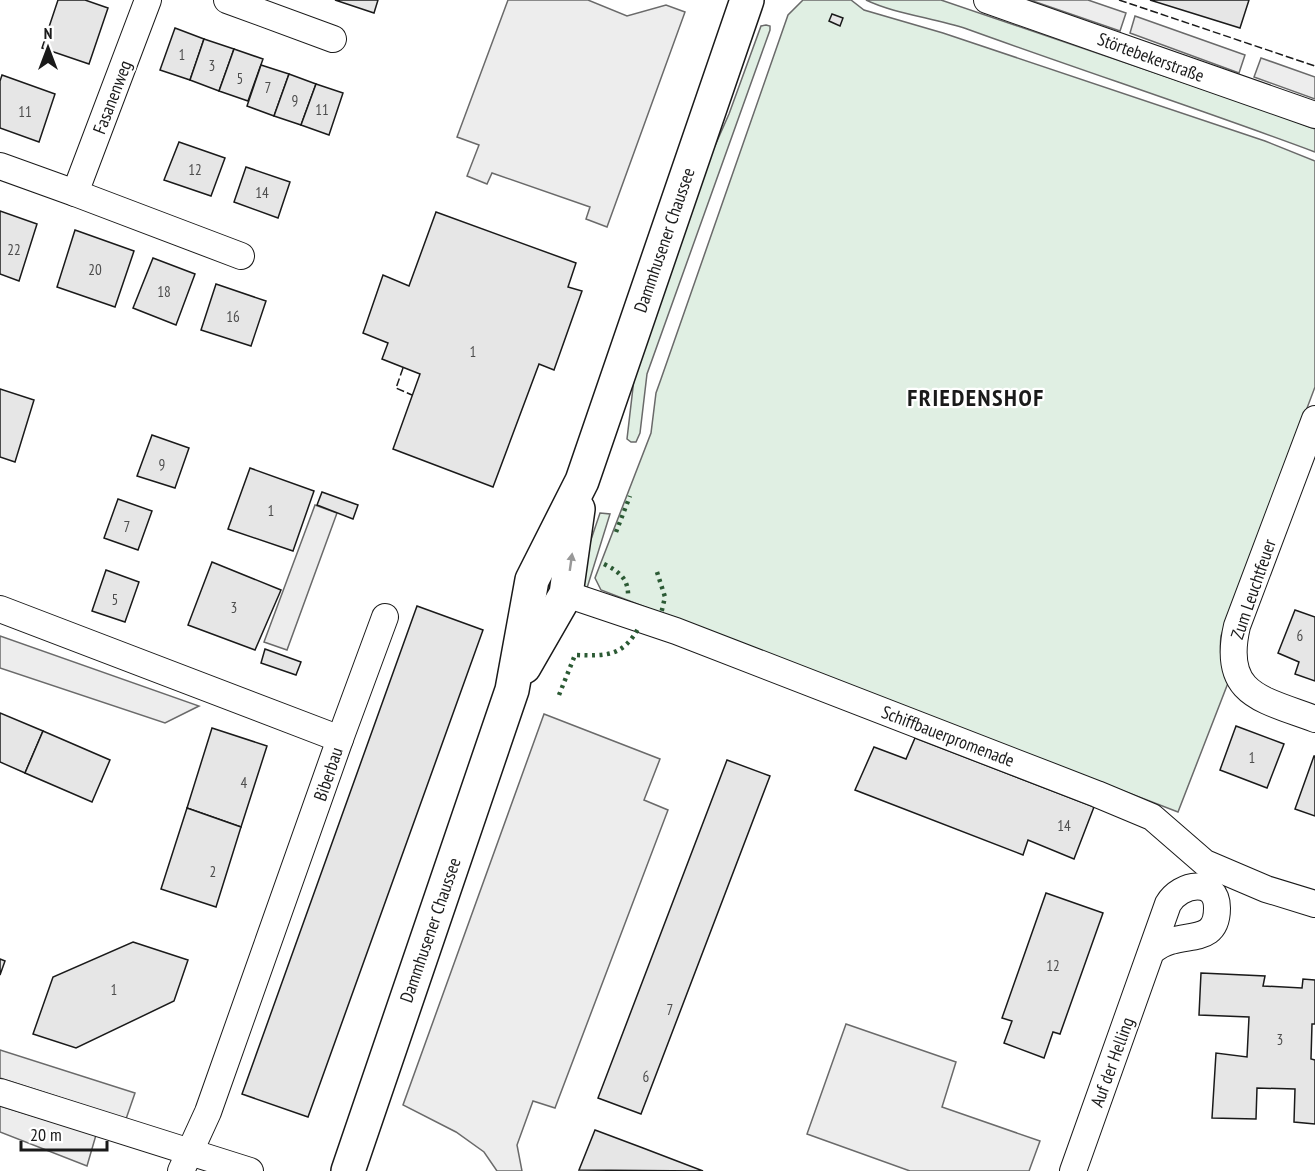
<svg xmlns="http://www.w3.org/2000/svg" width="1315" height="1171" font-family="'PT Sans Narrow',sans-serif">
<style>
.green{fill:#e0efe3;stroke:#6a6a6a;stroke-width:1.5}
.parking{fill:#ededed;stroke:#6a6a6a;stroke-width:1.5}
.building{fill:#e6e6e6;stroke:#1a1a1a;stroke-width:1.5}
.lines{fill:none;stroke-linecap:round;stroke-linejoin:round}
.street-casing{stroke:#1a1a1a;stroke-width:28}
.secondary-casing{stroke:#1a1a1a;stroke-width:36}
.street{stroke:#fff;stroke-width:26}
.secondary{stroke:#fff;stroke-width:33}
.hedge{stroke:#2b5a34;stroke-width:4.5;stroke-dasharray:3 4.5;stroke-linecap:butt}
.fence{stroke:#1a1a1a;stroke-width:1.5;stroke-dasharray:8 3;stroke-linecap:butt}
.oneway{fill:#989898}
.labels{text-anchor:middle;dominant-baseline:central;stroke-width:4.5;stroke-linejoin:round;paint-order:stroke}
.number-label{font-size:15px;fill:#4d4d4d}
.street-label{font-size:18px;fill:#1a1a1a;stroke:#fff}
.district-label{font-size:24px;font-weight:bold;letter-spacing:1.5px;fill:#1a1a1a;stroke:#fff}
</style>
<rect width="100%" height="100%" fill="#fff"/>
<g class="green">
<path d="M803 0H851L864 10 943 33 1265 141 1315 161V387L1221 636C1219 654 1222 667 1228 683L1178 812 601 590 595 578 651 433 656 393 661 379 788 15Z"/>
<path d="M866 0H941L1276 114 1315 129V152C1200 109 1083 71 967 29 935 18 895 14 866 0Z"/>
<path d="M766 25 770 26V30L647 374 640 433 636 442H631L627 439 634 379 710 157 729 114 761 26Z"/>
<path d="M600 513 610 514 587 588 576 584Z"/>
</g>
<g class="parking">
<path d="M508 0H588L627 16 666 5 685 12 607 227 586 219 590 207 492 173 487 184 467 176 479 145 457 137Z"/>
<path d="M1030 0H1088L1126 13 1120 31Z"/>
<path d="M1135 16 1245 55 1239 73 1130 33Z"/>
<path d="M1261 58 1315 77V99L1254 77Z"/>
<path d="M315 505 337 513 287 650 264 642Z"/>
<path d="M0 636 199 706 165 723 0 668Z"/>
<path d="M544 714 660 759 644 800 668 810 555 1108 533 1101 517 1145 522 1171H497L484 1152 456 1132 403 1105Z"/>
<path d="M846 1024 956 1062 942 1107 1040 1141 1029 1171H910L807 1134Z"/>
<path d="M0 1050 135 1093 126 1119 0 1078Z"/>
<path d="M0 1106 96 1135 87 1166 0 1132Z"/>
</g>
<g class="building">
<path d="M58 0H85L108 8 89 64 42 48Z"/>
<path d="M335 0H378L374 13Z"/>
<path d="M1150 0H1249L1240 28Z"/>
<path d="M832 14 843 18 840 26 829 21Z"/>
<path d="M175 28 204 39 190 80 160 70Z"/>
<path d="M204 39 234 49 219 91 190 80Z"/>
<path d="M234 49 263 59 248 101 219 91Z"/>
<path d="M261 65 289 74 274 116 247 106Z"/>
<path d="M289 74 316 84 301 125 274 116Z"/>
<path d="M2 75 55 94 39 142 0 128V81Z"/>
<path d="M316 84 343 93 329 135 301 125Z"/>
<path d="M179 142 225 158 211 196 164 180Z"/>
<path d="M246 167 290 182 278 218 234 202Z"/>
<path d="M0 211 37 224 19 281 0 274Z"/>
<path d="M436 212 576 263 568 287 582 291 554 370 539 364 493 487 393 449 420 374 382 359 388 343 363 333 383 275 409 286Z"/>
<path d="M75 230 134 251 115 307 57 287Z"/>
<path d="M153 258 195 274 176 325 133 308Z"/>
<path d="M216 284 266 301 251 346 201 330Z"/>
<path d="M0 389 34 400 15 462 0 457Z"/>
<path d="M152 435 189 448 175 488 137 476Z"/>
<path d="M250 468 314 491 293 551 228 529Z"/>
<path d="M322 492 358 505 353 519 317 505Z"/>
<path d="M118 499 152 511 138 550 104 538Z"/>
<path d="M212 562 281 590 255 650 188 625Z"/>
<path d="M106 570 139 582 125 622 92 611Z"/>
<path d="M417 606 483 630 308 1117 242 1094Z"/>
<path d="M1295 610 1315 617V681L1295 674 1299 662 1278 653Z"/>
<path d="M265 649 301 662 296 675 261 663Z"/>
<path d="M0 713 43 731 25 773 0 762Z"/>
<path d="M1236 726 1284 744 1267 788 1220 770Z"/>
<path d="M212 728 267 746 241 827 187 808Z"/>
<path d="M43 731 110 760 92 802 25 773Z"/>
<path d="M915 738 1094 807 1074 859 1028 840 1023 855 855 790 874 747 906 759Z"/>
<path d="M1314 756H1315V816L1295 809Z"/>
<path d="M727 760 770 776 641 1114 598 1098Z"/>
<path d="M187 808 241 827 216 907 161 889Z"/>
<path d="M1046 893 1103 913 1060 1034 1053 1032 1044 1058 1004 1043 1012 1021 1002 1018Z"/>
<path d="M133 942 188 960 174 1001 76 1048 33 1034 53 977Z"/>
<path d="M0 959 5 961 0 975Z"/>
<path d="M1201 973 1265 976 1263 986 1302 988 1303 979 1315 980V1024H1312L1311 1059 1315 1060V1124L1294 1122 1295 1089 1257 1088 1256 1119 1212 1118 1216 1053 1247 1057 1249 1017 1199 1015Z"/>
<path d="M595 1130 643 1148 703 1171 579 1170Z"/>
</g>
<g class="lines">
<defs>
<g id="street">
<path d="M227 0 333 39"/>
<path d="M987 0 1315 115"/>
<path d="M0 166 75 193 148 0"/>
<path d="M75 193 241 256"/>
<path d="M1315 419 1237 626C1221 695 1262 699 1315 719"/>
<path d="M566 594 676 631 1097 794 1152 817 1205 863 1266 889 1315 904"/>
<path d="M0 609 340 739 208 1112 181 1171"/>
<path d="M340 739 385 617"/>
<path d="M0 1092 250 1171"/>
<path d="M1073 1171 1168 904C1180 883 1217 877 1217 908 1217 941 1193 934 1171 941 1163 943 1157 947 1151 952"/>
</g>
<g id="secondary">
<path d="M524 667 566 594 578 509"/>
<path d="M348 1171 512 690 532 580 582 481 747 0"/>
</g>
</defs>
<use href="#street" class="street-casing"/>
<use href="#secondary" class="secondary-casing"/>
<use href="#street" class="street"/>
<use href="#secondary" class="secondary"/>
<g class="hedge">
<path d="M616 532 630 496"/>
<path d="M604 564C620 572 629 579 628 598"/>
<path d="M657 572 665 597 661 614"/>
<path d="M559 695 575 655C606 656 623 657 639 627"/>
</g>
<g class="fence">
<path d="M1119 0 1315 66"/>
<path d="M403 368 396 388 412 395"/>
</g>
</g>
<defs><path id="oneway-solid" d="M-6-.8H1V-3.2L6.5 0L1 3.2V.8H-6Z" transform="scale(1.5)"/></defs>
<use class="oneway" href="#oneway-solid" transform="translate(571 562) rotate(-82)"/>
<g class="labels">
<g class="number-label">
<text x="182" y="54">1</text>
<text x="212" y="65">3</text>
<text x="240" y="78">5</text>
<text x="268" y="87">7</text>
<text x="295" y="100">9</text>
<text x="322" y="109">11</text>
<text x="25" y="111">11</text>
<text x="195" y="169">12</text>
<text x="262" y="192">14</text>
<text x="14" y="249">22</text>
<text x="95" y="269">20</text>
<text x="164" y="291">18</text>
<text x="233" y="316">16</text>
<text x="473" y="351">1</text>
<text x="162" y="464">9</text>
<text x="271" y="510">1</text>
<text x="127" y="526">7</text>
<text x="115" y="599">5</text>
<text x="234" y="607">3</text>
<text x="1300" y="635">6</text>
<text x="1252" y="757">1</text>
<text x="244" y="782">4</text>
<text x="1064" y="825">14</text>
<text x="213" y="871">2</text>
<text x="1053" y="965">12</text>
<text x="114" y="989">1</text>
<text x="670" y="1009">7</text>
<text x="1280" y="1039">3</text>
<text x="646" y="1076">6</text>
</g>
<g class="street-label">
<text transform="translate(1151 57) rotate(20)">Störtebekerstraße</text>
<text transform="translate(112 97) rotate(-69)">Fasanenweg</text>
<text transform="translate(664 240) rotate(-71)">Dammhusener Chaussee</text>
<text transform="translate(1253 589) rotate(-71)">Zum Leuchtfeuer</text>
<text transform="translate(948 736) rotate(21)">Schiffbauerpromenade</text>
<text transform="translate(328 774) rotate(-71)">Biberbau</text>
<text transform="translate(430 930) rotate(-71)">Dammhusener Chaussee</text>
<text transform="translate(1112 1062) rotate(-70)">Auf der Helling</text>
</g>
<g class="district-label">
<text x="976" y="397">FRIEDENSHOF</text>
</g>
</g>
<g transform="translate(48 48)" stroke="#ffffff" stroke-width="4.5" paint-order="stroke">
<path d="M0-4.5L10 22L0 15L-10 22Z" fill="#1a1a1a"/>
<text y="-9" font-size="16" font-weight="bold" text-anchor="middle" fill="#1a1a1a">N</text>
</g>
<path d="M21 1141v9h86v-9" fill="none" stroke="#1a1a1a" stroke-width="3"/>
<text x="30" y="1141" font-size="18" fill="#1a1a1a" stroke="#ffffff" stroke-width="4.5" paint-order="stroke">20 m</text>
</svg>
